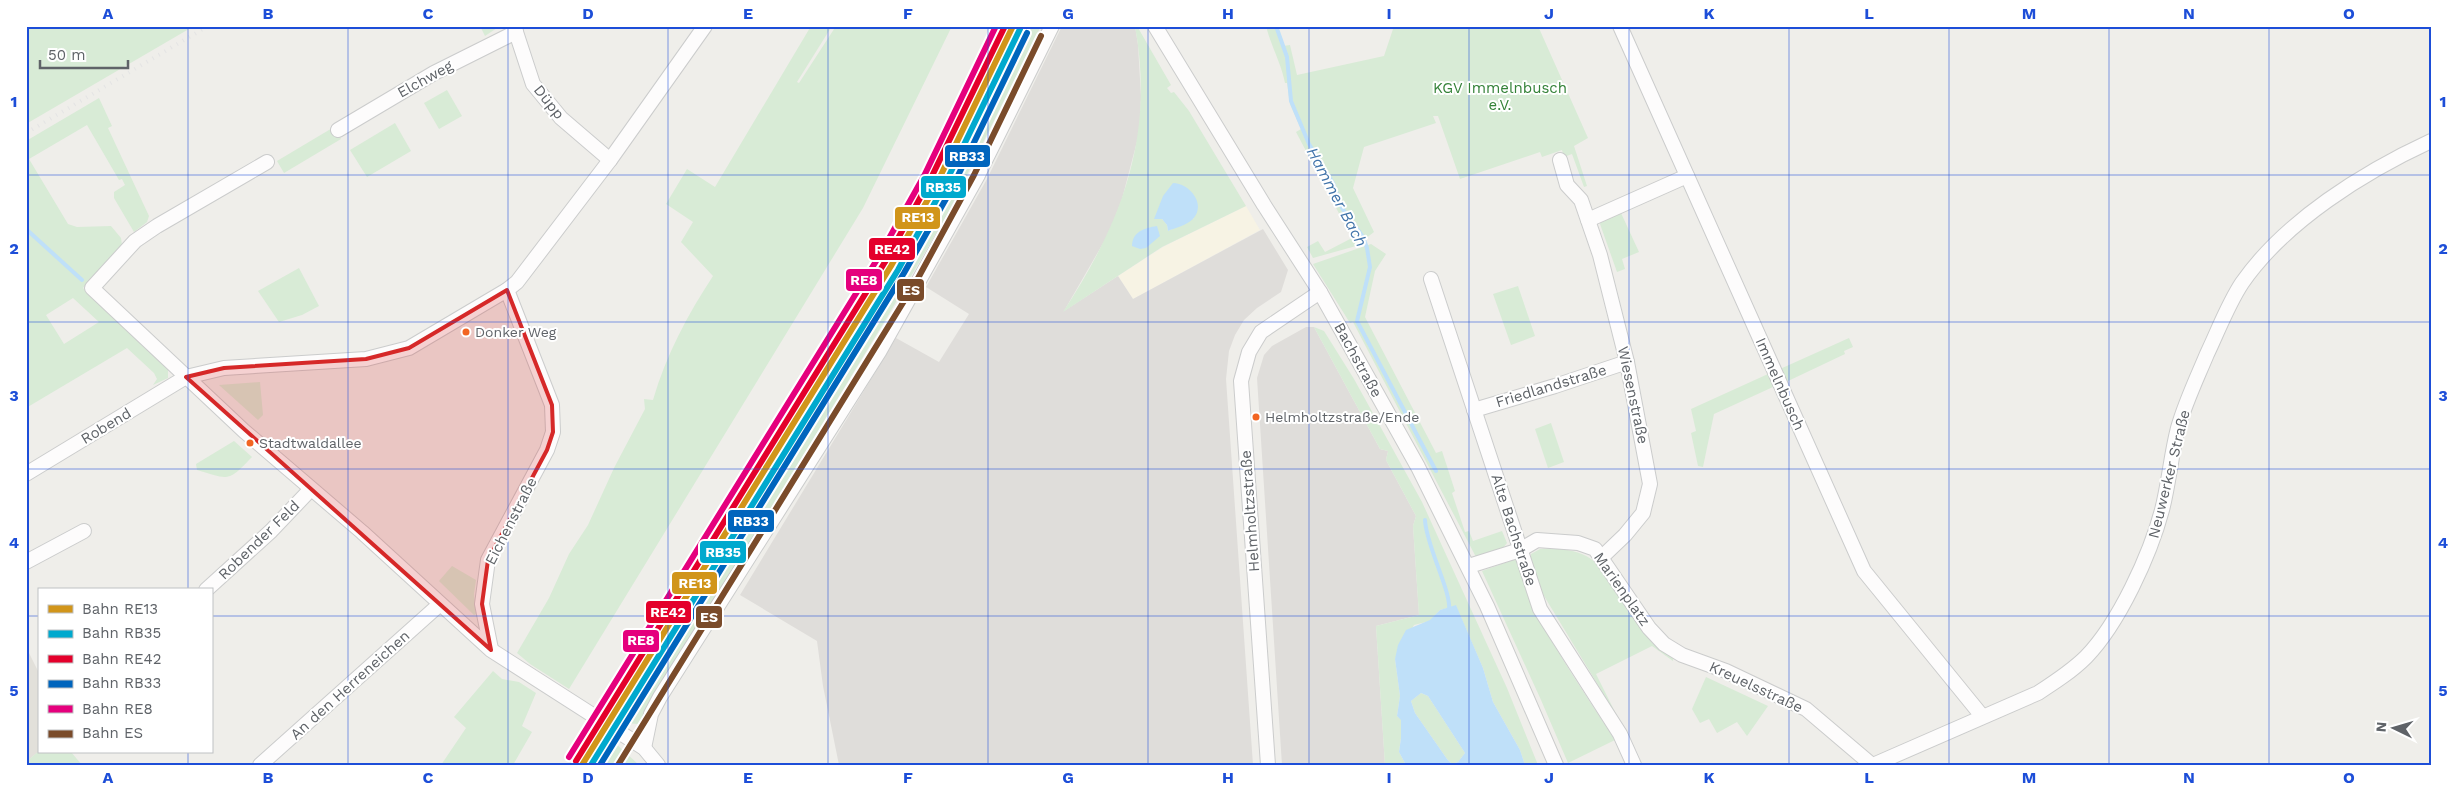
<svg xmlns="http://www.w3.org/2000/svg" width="2457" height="791" font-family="'Work Sans',sans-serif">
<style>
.commercial{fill:#f7f3e4}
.industrial{fill:#dfddda}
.education{fill:#e2e0da}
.green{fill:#d8ebd6;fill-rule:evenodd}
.water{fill:#bfe0f9;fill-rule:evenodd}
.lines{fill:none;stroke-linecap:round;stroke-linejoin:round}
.stream{stroke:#bfe0f9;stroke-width:4}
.minor-casing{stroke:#cbcccc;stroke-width:16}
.minor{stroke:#fdfcfc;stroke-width:14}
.rail{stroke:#e4e4e4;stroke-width:4;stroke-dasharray:1 6;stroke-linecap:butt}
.rail-1-casing{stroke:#fff;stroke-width:10}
.rail-2-casing{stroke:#fff;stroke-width:10}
.rail-3-casing{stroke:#fff;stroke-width:10}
.rail-4-casing{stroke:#fff;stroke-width:10}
.rail-5-casing{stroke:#fff;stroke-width:10}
.rail-6-casing{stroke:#fff;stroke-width:10}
.rail-1{stroke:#d1951a;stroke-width:6}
.rail-2{stroke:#00a9ce;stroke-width:6}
.rail-3{stroke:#e4002b;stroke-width:6}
.rail-4{stroke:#0065bd;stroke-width:6}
.rail-5{stroke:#e5007d;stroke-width:6}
.rail-6{stroke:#7a4b2a;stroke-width:6}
.marked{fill:#d62828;fill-opacity:0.2;stroke:#d62828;stroke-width:4;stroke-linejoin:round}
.grid{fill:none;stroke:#1d4ed8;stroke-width:1;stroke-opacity:0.55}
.bus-dot{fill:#f26522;stroke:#fff;stroke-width:2}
.labels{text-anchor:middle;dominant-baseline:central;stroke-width:4;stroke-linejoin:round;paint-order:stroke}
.bus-label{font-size:14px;fill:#5f6368;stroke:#fff;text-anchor:start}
.street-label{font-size:15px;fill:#5f6368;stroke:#fff}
.park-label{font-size:15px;fill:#348238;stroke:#fff}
.water-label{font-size:16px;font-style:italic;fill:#4174aa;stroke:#fff}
.line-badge{stroke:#fff;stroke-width:2}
.badge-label{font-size:14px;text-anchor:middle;font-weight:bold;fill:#fff}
.neatline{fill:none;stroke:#1d4ed8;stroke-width:2}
.grid-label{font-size:16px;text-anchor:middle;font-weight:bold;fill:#1d4ed8}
</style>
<rect width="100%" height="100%" fill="#efeeea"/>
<path class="commercial" d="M1246 206 1260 230 1133 299 1118 276 1163 247Z"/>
<g class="industrial">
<path d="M1062 26H1135L1138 45 1141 96 1140 130 1122 199 1109 233 1064 311 1118 276 1133 299 1263 229 1288 270 1281 292 1257 308 1244 320 1235 335 1229 351 1226 379 1253 765H839L823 686 817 641 740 595 896 338 939 362 969 314 926 287 987 179Z"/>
<path d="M1306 327H1314L1380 449 1388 451 1386 460 1416 516 1413 526 1419 615 1376 626 1385 765H1282L1257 378 1264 355 1272 346Z"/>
</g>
<path class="education" d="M26 647 39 673V751L26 762Z"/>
<g class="green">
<path d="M26 26H194L26 124Z"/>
<path d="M480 26H500L485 36Z"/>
<path d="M811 26H832L797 82 799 83 836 26H952L863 208 569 689 530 664 517 653 549 598 569 554 588 525 614 468 645 409 644 399 653 400C666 355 688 314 713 276L681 242 693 222 666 204 687 169 715 187Z"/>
<path d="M1026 26H1041L949 211 889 314 643 719 638 724 625 723 938 207 977 136Z"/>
<path d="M1135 26H1137L1171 85 1167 88 1171 93 1174 92 1189 111 1246 206 1162 247 1063 312C1122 222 1155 136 1135 26ZM1194 218 1168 231 1167 225 1162 219H1154Z"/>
<path d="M1266 26H1277L1283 46 1290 45 1297 75 1384 56 1394 26H1538L1588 138 1574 146 1587 186 1584 187 1572 154 1564 157 1562 150 1542 157 1540 152 1460 179 1438 116H1433L1436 123 1364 147 1353 188 1374 232 1356 246 1313 258 1307 247 1318 241 1325 252 1352 238 1296 132 1301 129 1290 104 1287 83H1285C1281 63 1271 46 1266 26Z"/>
<path d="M447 90 462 116 439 129 424 103Z"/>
<path d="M99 98 112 126 108 128 149 216 147 222 134 232 114 198V192L125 185 122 179 119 180 87 125 29 159 68 224 77 227 111 226 121 238 122 245 83 288 164 363 168 369V378L153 385 157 379 154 373 127 348 26 408V141ZM73 298 99 322 64 344 46 315Z"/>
<path d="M395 123 411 151 367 177 350 150Z"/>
<path d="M334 127 341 139 284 173 277 161Z"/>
<path d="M1621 213 1639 252 1622 259 1625 269 1617 272 1600 224 1601 221Z"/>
<path d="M1371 244 1386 254 1375 271 1365 317 1436 453 1442 451 1455 491 1452 493 1465 532 1469 531 1473 541 1502 531 1507 543 1503 548 1476 557 1353 322 1350 323 1313 264Z"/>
<path d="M299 268 319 306 302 315 279 322 258 291Z"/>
<path d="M1518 286 1535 336 1511 345 1493 294Z"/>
<path d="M1314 327 1324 331 1354 379 1422 502 1507 688 1538 765H1525L1520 750 1493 702 1483 668 1456 606 1440 610 1430 621 1414 625 1395 659 1400 696 1397 716 1401 719V738L1399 752 1406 765H1385L1376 626 1419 615 1413 526 1416 516 1386 460 1388 451 1380 449Z"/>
<path d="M1849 338 1853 347 1844 351 1845 354 1786 382 1780 369Z"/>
<path d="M1768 374 1773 387 1714 414 1703 467 1698 466 1691 433 1696 431 1691 409Z"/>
<path d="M260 382 263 415 258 420 219 385Z"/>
<path d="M1551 423 1564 462 1548 468 1535 429Z"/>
<path d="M234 441 252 457C228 482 230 480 197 470L196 464Z"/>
<path d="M1554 548C1567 550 1580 551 1591 559 1618 578 1652 626 1674 653L1673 661 1652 646 1596 674 1618 718 1538 586 1531 566V554L1540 549Z"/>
<path d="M1516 559C1536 626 1578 682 1615 740L1568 763 1541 700 1482 571Z"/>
<path d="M452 566 476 580 474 594 476 614 474 615 439 581Z"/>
<path d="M493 671 502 679 519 682 536 693 522 726 532 732 513 765H441L466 728 454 717Z"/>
<path d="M1706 677 1768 706 1747 736 1737 722 1717 733 1709 719 1700 723 1692 709Z"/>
<path d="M1421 693 1428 696 1465 753 1458 762 1452 764 1447 759 1415 713 1411 701Z"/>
<path d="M614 742 639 765H600Z"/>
<path d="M39 751 71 752 82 765H26V762Z"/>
</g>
<g class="water">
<path d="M1173 183C1189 183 1207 204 1193 219 1187 225 1175 228 1168 231L1167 225 1162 219H1154L1163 196Z"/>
<path d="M1157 226 1160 236 1146 248 1140 249 1132 246C1132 232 1144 228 1157 226Z"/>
<path d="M1456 605 1483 668 1493 702 1520 750 1525 765H1406L1399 752 1401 738V720L1397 716 1400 696 1395 659 1398 645 1406 630 1430 620 1440 610ZM1421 693 1428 696 1465 753 1458 762 1452 764 1447 759 1415 713 1411 701Z"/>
</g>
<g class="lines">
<g class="stream">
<path d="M1276 26 1287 57 1291 101 1309 144 1333 183 1342 208 1363 237 1367 248 1370 267 1357 321 1436 471"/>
<path d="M26 229 82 280"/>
<path d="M1425 520C1426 546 1452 592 1449 611"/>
</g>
<defs>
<g id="minor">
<path d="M514 26 533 84 561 118 610 160"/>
<path d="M1155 26 1264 205 1320 292 1418 467 1487 606 1556 765"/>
<path d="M1620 26 1864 571 1982 716"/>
<path d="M338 130 434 73 516 32"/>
<path d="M1560 160 1567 185 1581 200 1600 255 1627 362 1650 484 1643 513 1625 535 1602 557"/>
<path d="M267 162 157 226 135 241 92 288 244 431 362 532 491 650 644 748 658 765"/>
<path d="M1588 220 1687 176"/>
<path d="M1431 279 1540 609 1620 734 1634 765"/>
<path d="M1474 410 1555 386 1627 362"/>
<path d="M26 474 186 377 224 368 366 359 409 348 507 290 517 282 610 160 705 26"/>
<path d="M26 562 84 531"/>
<path d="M1469 566 1520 550 1537 540 1578 543 1595 549 1649 628 1664 644 1682 655 1726 671 1806 709 1872 765"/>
<path d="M206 590 271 531 310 490"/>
<path d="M491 649 482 604 488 560 547 450 553 432 552 405 507 290"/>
<path d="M644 748 651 714 660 697 879 352 978 175 1052 26"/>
<path d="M260 765 439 605"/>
<path d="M1268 765 1241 381 1249 352 1261 332 1320 292"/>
<path d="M1873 765 2038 693C2055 682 2072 671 2086 657 2119 623 2150 555 2162 510 2169 483 2171 455 2178 428 2185 403 2197 378 2207 354 2218 331 2228 304 2242 283 2285 221 2364 172 2431 141"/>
</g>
</defs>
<use href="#minor" class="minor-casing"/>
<use href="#minor" class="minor"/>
<path class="rail" d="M26 133 208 26"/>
<defs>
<path id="rail-1" d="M582 765 891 266 937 183 1013 26"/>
<path id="rail-2" d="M591 765 898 270 944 186 1020 29"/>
<path id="rail-3" d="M576 761 885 262 930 180 1005 26"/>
<path id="rail-4" d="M600 765 904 273 951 190 1027 33"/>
<path id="rail-5" d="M569 757 878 258 924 176 996 26"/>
<path id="rail-6" d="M618 765 917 280 974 175 1041 36"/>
</defs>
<use href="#rail-1" class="rail-1-casing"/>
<use href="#rail-2" class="rail-2-casing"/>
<use href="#rail-3" class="rail-3-casing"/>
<use href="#rail-4" class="rail-4-casing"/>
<use href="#rail-5" class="rail-5-casing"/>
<use href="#rail-6" class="rail-6-casing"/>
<use href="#rail-1" class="rail-1"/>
<use href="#rail-2" class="rail-2"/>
<use href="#rail-3" class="rail-3"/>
<use href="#rail-4" class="rail-4"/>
<use href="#rail-5" class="rail-5"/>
<use href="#rail-6" class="rail-6"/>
</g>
<path class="marked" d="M507 290 552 405 553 432 547 450 488 560 482 604 491 650 186 377 224 368 366 359 409 348Z"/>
<path class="grid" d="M188 26V590M348 26V765M508 26V765M668 26V765M828 26V765M988 26V765M1148 26V765M1309 26V765M1469 26V765M1629 26V765M1789 26V765M1949 26V765M2109 26V765M2269 26V765M26 175H2431M26 322H2431M26 469H2431M26 616H39M211 616H2431M188 752V765"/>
<g class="bus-dot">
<circle cx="466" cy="332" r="4.5"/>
<circle cx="1256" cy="417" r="4.5"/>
<circle cx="250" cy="443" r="4.5"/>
</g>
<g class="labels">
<g class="bus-label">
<text x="475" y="332">Donker Weg</text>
<text x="1265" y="417">Helmholtzstraße/Ende</text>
<text x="259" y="443">Stadtwaldallee</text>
</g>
<g class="street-label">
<text transform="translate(425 79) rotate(-29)">Elchweg</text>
<text transform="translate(549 102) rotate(51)">Düpp</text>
<text transform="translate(1358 360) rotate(61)">Bachstraße</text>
<text transform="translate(1780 384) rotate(66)">Immelnbusch</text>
<text transform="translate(1551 386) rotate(-17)">Friedlandstraße</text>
<text transform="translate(1633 395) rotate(78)">Wiesenstraße</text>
<text transform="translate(106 426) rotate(-31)">Robend</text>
<text transform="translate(2169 474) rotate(-76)">Neuwerker Straße</text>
<text transform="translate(1250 511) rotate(-94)">Helmholtzstraße</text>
<text transform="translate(511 521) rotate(-63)">Eichenstraße</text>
<text transform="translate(1514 530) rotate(72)">Alte Bachstraße</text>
<text transform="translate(259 540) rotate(-44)">Robender Feld</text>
<text transform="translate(1622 589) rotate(55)">Marienplatz</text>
<text transform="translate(350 685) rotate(-42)">An den Herreneichen</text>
<text transform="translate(1756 687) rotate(25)">Kreuelsstraße</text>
</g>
<g class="park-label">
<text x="1500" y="88">KGV Immelnbusch<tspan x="1500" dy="17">e.V.</tspan></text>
</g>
<g class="water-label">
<text transform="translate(1337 197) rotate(62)">Hammer Bach</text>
</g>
</g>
<g class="line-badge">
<rect x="944" y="144" width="47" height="24" rx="5" fill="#0065bd"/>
<rect x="920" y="175" width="47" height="24" rx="5" fill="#00a9ce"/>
<rect x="894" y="206" width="47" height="24" rx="5" fill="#d1951a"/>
<rect x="868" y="237" width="48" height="24" rx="5" fill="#e4002b"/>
<rect x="845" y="268" width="38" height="24" rx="5" fill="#e5007d"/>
<rect x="896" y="278" width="29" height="24" rx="5" fill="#7a4b2a"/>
<rect x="727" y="509" width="48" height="24" rx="5" fill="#0065bd"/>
<rect x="699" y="540" width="48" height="24" rx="5" fill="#00a9ce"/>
<rect x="671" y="571" width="47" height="24" rx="5" fill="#d1951a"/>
<rect x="645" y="600" width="47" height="24" rx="5" fill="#e4002b"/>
<rect x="695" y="605" width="28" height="24" rx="5" fill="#7a4b2a"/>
<rect x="622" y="629" width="38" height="24" rx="5" fill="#e5007d"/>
</g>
<g class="badge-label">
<text x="967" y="161">RB33</text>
<text x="943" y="192">RB35</text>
<text x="918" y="222">RE13</text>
<text x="892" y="254">RE42</text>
<text x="864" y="285">RE8</text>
<text x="911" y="295">ES</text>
<text x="751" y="526">RB33</text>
<text x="723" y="557">RB35</text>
<text x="695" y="588">RE13</text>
<text x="668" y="617">RE42</text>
<text x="709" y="622">ES</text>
<text x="641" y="645">RE8</text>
</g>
<rect width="2457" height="791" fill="none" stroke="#ffffff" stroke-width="55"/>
<rect x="38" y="588" width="175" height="165" fill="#ffffff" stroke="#bfc1c3"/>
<rect x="48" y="605" width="25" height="8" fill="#d1951a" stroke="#bfc1c3"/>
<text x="82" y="614" font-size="15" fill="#5f6368">Bahn RE13</text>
<rect x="48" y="630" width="25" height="8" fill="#00a9ce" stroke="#bfc1c3"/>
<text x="82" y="638" font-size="15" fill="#5f6368">Bahn RB35</text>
<rect x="48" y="655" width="25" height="8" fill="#e4002b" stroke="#bfc1c3"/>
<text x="82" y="664" font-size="15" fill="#5f6368">Bahn RE42</text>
<rect x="48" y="680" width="25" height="8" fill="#0065bd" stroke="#bfc1c3"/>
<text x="82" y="688" font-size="15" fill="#5f6368">Bahn RB33</text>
<rect x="48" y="705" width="25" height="8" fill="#e5007d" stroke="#bfc1c3"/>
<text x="82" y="714" font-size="15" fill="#5f6368">Bahn RE8</text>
<rect x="48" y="730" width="25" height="8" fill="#7a4b2a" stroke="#bfc1c3"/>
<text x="82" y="738" font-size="15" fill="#5f6368">Bahn ES</text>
<g transform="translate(2394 728) rotate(275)" stroke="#ffffff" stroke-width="4" paint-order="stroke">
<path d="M0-4L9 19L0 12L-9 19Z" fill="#5f6368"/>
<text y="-8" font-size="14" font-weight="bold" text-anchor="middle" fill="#5f6368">N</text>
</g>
<path d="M40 60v8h88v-8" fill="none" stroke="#5f6368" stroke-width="2.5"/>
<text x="48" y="60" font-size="15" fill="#5f6368" stroke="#ffffff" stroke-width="4" paint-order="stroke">50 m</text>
<rect x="28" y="28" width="2402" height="736" class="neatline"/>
<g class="grid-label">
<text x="108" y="19">A</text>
<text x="268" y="19">B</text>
<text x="428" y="19">C</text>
<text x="588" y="19">D</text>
<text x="748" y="19">E</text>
<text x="908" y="19">F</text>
<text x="1068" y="19">G</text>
<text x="1228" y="19">H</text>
<text x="1389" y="19">I</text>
<text x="1549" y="19">J</text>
<text x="1709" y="19">K</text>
<text x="1869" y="19">L</text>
<text x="2029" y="19">M</text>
<text x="2189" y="19">N</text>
<text x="2349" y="19">O</text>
<text x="14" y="107">1</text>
<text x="2443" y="107">1</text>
<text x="14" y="254">2</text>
<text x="2443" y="254">2</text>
<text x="14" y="401">3</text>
<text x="2443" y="401">3</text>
<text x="14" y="548">4</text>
<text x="2443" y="548">4</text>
<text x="14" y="696">5</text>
<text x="2443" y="696">5</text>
<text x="108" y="783">A</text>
<text x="268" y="783">B</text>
<text x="428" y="783">C</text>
<text x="588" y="783">D</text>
<text x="748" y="783">E</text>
<text x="908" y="783">F</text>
<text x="1068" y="783">G</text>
<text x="1228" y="783">H</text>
<text x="1389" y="783">I</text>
<text x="1549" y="783">J</text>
<text x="1709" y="783">K</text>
<text x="1869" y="783">L</text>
<text x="2029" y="783">M</text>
<text x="2189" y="783">N</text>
<text x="2349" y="783">O</text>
</g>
</svg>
